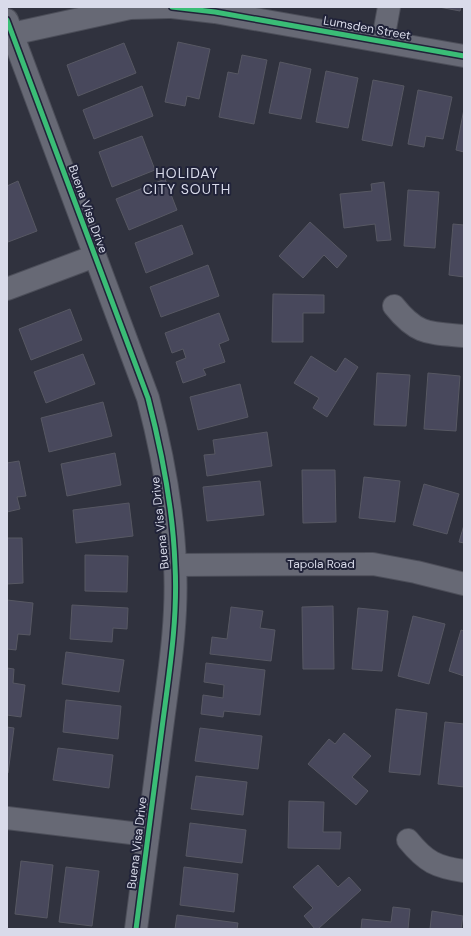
<svg xmlns="http://www.w3.org/2000/svg" width="471" height="936" font-family="'DM Sans',sans-serif">
<style>
.building{fill:#48485c;stroke:#575863}
.lines{fill:none;stroke-linecap:round;stroke-linejoin:round}
.street-casing{stroke:#4c4e59;stroke-width:24}
.street{stroke:#676975;stroke-width:22}
.cycleway-casing{stroke:#212339;stroke-width:8}
.cycleway{stroke:#3abd76;stroke-width:5}
.labels{text-anchor:middle;dominant-baseline:central;stroke-width:4;stroke-linejoin:round;paint-order:stroke}
.street-label{font-size:12px;fill:#d9dbea;stroke:#212339}
.quarter-label{font-size:14px;letter-spacing:1px;fill:#d9dbea;stroke:#212339}
</style>
<rect width="100%" height="100%" fill="#30323e"/>
<g class="building">
<path d="M439 7H461L460 11Z"/>
<path d="M178 42 210 49 199 99 187 96 185 106 165 102Z"/>
<path d="M124 43 136 73 78 96 67 65Z"/>
<path d="M242 55 267 60 254 124 219 117 228 72 238 74Z"/>
<path d="M280 62 311 69 301 119 269 113Z"/>
<path d="M326 71 358 78 348 128 316 122Z"/>
<path d="M373 80 404 86 392 146 362 140Z"/>
<path d="M142 86 153 116 94 139 83 110Z"/>
<path d="M418 90 452 97 443 139 426 136 424 147 408 144Z"/>
<path d="M464 109V152L456 150Z"/>
<path d="M142 136 155 170 112 187 99 152Z"/>
<path d="M165 179 177 210 129 230 116 199Z"/>
<path d="M18 181 37 231 8 242 7 186Z"/>
<path d="M384 182 391 240 377 241 375 224 344 228 340 194 372 191 371 184Z"/>
<path d="M408 190 439 192 435 248 404 246Z"/>
<path d="M310 222 347 256 337 268 324 255 303 278 279 256Z"/>
<path d="M453 224 464 225V277L449 275Z"/>
<path d="M182 225 193 254 146 273 135 243Z"/>
<path d="M208 265 219 296 161 317 150 287Z"/>
<path d="M273 294 324 295V313H303V342H272Z"/>
<path d="M70 309 82 340 31 360 19 329Z"/>
<path d="M219 313 229 340 219 344 225 362 203 369 206 375 183 383 176 362 186 358 183 349 172 353 165 333Z"/>
<path d="M83 354 95 384 46 403 34 372Z"/>
<path d="M311 356 336 372 345 358 358 367 327 417 313 408 319 398 294 383Z"/>
<path d="M377 373 410 375 406 426 374 425Z"/>
<path d="M428 373 460 376 456 431 424 429Z"/>
<path d="M240 384 248 417 198 430 190 397Z"/>
<path d="M103 402 112 436 49 452 41 418Z"/>
<path d="M267 432 272 466 207 476 204 455 215 454 213 440Z"/>
<path d="M115 453 121 485 67 496 61 464Z"/>
<path d="M19 461 26 496 17 497 20 509 7 512V463Z"/>
<path d="M302 470H335L336 522 303 523Z"/>
<path d="M364 477 400 481 395 522 359 518Z"/>
<path d="M260 481 264 515 207 521 203 487Z"/>
<path d="M424 484 459 494 447 534 413 525Z"/>
<path d="M129 503 133 536 76 543 73 510Z"/>
<path d="M464 525V543L459 542Z"/>
<path d="M7 538H22L23 583 7 584Z"/>
<path d="M85 555 128 556 127 592 85 591Z"/>
<path d="M7 600 33 603 30 635 18 634 16 650 7 649Z"/>
<path d="M72 605 128 608 127 629 113 628 112 642 70 639Z"/>
<path d="M333 606 334 669H303L302 607Z"/>
<path d="M231 607 263 611 260 628 275 630 271 661 210 654 212 637 227 639Z"/>
<path d="M358 608 388 611 382 671 352 669Z"/>
<path d="M413 616 445 624 429 684 398 676Z"/>
<path d="M461 630 464 631V676L449 671Z"/>
<path d="M66 652 124 660 119 692 62 684Z"/>
<path d="M206 663 265 670 260 715 224 711 223 717 201 714 203 695 223 698 224 685 204 682Z"/>
<path d="M7 668 14 669 13 683 25 685 21 717 7 715Z"/>
<path d="M66 700 121 706 118 739 63 732Z"/>
<path d="M396 709 427 713 420 775 389 772Z"/>
<path d="M445 722 464 724V787L438 784Z"/>
<path d="M7 727 14 728 8 773H7Z"/>
<path d="M200 728 262 736 258 769 195 761Z"/>
<path d="M344 733 371 756 352 777 368 791 356 805 308 764 329 739 335 744Z"/>
<path d="M58 748 113 755 109 788 53 780Z"/>
<path d="M196 776 247 782 243 815 191 809Z"/>
<path d="M289 801 324 802 323 832H341L340 849 288 848Z"/>
<path d="M190 823 246 830 242 863 186 856Z"/>
<path d="M21 861 53 865 47 918 15 914Z"/>
<path d="M318 865 338 887 349 877 361 890 318 929H315L304 916 313 908 293 887Z"/>
<path d="M66 867 99 871 92 926 59 922Z"/>
<path d="M184 867 238 874 234 912 180 905Z"/>
<path d="M393 907 410 909 408 929H361L362 919 391 922Z"/>
<path d="M432 911 463 916 461 929H430Z"/>
<path d="M177 915 238 923 237 929H175Z"/>
</g>
<g class="lines">
<defs>
<g id="street">
<path d="M172 7 215 12 464 56"/>
<path d="M7 20 148 398C162 452 173 508 175 565 178 619 169 674 162 728 153 795 145 862 136 929"/>
<path d="M7 35 130 8 169 7"/>
<path d="M383 40 389 7"/>
<path d="M7 289 95 256"/>
<path d="M394 306C417 335 429 333 464 336"/>
<path d="M175 565 373 564 416 572 464 584"/>
<path d="M7 818 148 835"/>
<path d="M408 840C426 862 436 867 464 871"/>
</g>
</defs>
<use href="#street" class="street-casing"/>
<use href="#street" class="street"/>
<defs>
<g id="cycleway">
<path d="M172 7 215 12 464 56"/>
<path d="M7 20 148 398C162 452 173 508 175 565 178 619 169 674 162 728 153 795 145 862 136 929"/>
</g>
</defs>
<use href="#cycleway" class="cycleway-casing"/>
<use href="#cycleway" class="cycleway"/>
</g>
<g class="labels">
<g class="street-label">
<text transform="translate(367 28) rotate(10)">Lumsden Street</text>
<text transform="translate(88 209) rotate(70)">Buena Visa Drive</text>
<text transform="translate(160 523) rotate(-96)">Buena Visa Drive</text>
<text x="321" y="564">Tapola Road</text>
<text transform="translate(137 843) rotate(-83)">Buena Visa Drive</text>
</g>
<g class="quarter-label">
<text x="187" y="173">HOLIDAY<tspan x="187" dy="16">CITY SOUTH</tspan></text>
</g>
</g>
<rect width="471" height="936" fill="none" stroke="#d9dbea" stroke-width="16"/>
</svg>
